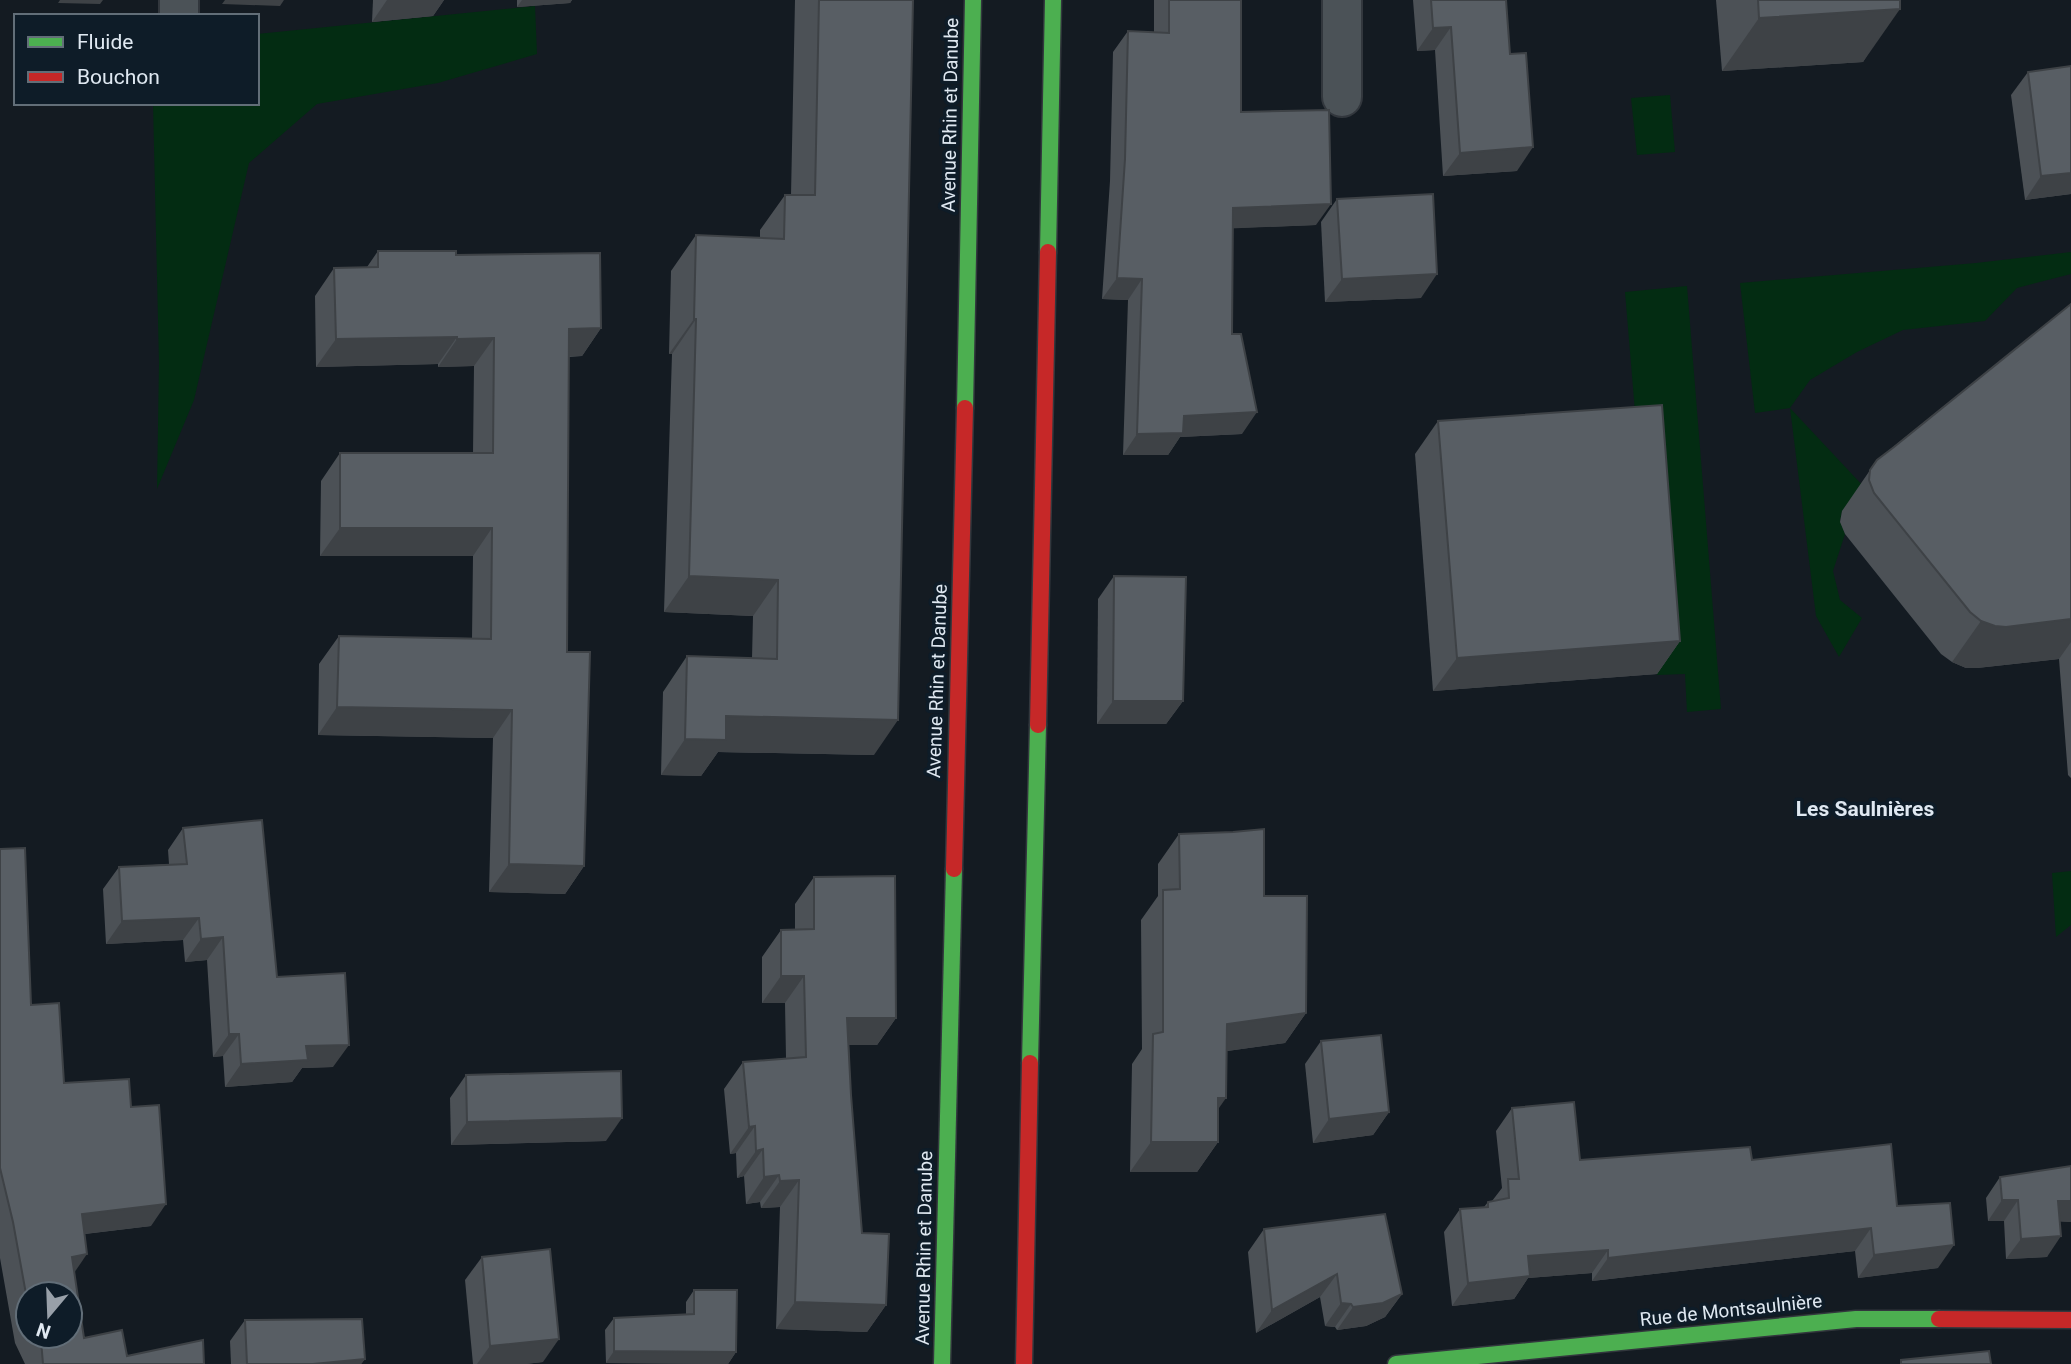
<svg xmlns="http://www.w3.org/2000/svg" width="2071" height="1364" font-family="Roboto,sans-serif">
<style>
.green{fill:#032c12}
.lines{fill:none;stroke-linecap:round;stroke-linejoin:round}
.street-casing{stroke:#32373d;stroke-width:42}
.fast-casing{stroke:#32373d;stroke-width:19}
.jam-casing{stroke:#32373d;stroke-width:19}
.street{stroke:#4b5257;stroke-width:38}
.fast{stroke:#4caf50;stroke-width:16}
.jam{stroke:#c62828;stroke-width:16}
.wall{fill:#4c5156;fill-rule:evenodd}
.shaded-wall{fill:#3e4246}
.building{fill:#585e64;stroke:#3e4246;stroke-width:2}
.labels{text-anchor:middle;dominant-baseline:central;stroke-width:7;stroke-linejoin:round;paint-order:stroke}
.street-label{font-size:19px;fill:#dfe8f1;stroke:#0e1c28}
.neighbourhood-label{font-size:21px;font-weight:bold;fill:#dfe8f1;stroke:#0e1c28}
</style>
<rect width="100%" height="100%" fill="#141b22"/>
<g class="green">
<path d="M535 6 537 54 438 83 317 104 249 163 194 400 157 489 159 363 153 103H257V34Z"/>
<path d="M1670 95 1675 152 1637 155 1631 98Z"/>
<path d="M2071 252V274L2017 288 1985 321 1903 330 1857 352 1810 380 1790 408 1865 488 1842 511 1840 521 1845 534 1833 571 1840 600 1862 618 1839 657 1816 616 1790 408 1755 413 1740 283 1976 263Z"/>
<path d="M1687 286 1721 709 1687 712 1685 674 1657 675 1625 292Z"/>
<path d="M2071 871V925L2056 937 2052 873Z"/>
</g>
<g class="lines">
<defs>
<g id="street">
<path d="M179 16V0"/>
<path d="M1342 97V0"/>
</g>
<g id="fast">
<path d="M1048 252 1053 0"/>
<path d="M965 408 973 0"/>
<path d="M1030 1063 1038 725"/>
<path d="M942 1364 954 869"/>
<path d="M1396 1364 1856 1319H1939"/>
</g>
<g id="jam">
<path d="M1038 725 1048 252"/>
<path d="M954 869 965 408"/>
<path d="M1939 1319 2071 1320"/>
<path d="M1024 1364 1030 1063"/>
</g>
</defs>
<use href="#street" class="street-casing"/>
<use href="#fast" class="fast-casing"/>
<use href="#jam" class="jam-casing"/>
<use href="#street" class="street"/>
<use href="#fast" class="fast"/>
<use href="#jam" class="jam"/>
</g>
<g class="wall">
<path d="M373 0H444L433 16 372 22Z"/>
<path d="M517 0H572L570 3 517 7Z"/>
<path d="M795 0H913L874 755 718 752 701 776 661 775 663 692 687 656 752 658 753 616 664 612 672 354H669L671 271 696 235 760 238V230L785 195H791Z"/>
<path d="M1154 0H1241V112L1316 225 1233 228 1232 334 1242 434 1180 437 1168 455H1123L1128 300 1102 299 1110 181 1113 52 1128 31 1154 32Z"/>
<path d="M1413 0H1506L1517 171 1443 176 1435 50 1417 51Z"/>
<path d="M1716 0H1900L1863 62 1722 71Z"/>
<path d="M2071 66V194L2025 200 2011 95 2028 72Z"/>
<path d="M1337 199 1421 298 1325 302 1321 222Z"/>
<path d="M378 251 456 255 601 328 582 356 569 357 567 652 584 866 565 894 489 892 493 738 318 735 319 664 339 636 472 638 473 556H320L321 481 340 453H473L474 366 438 367V364L316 367 315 296 334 268 367 267Z"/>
<path d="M2071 304V778L2068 775 2059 659 1977 668H1966L1952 662 1941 654 1845 534 1840 522 1842 511 1877 460Z"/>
<path d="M1438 421 1680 641 1657 674 1433 691 1415 454Z"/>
<path d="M1114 576 1183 701 1166 724H1097L1098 599Z"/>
<path d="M183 828 277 977 333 1067 302 1068 292 1082 225 1087 223 1056 213 1057 207 960 185 962 183 940 106 944 103 889 119 867 169 864 168 850Z"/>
<path d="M1179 834 1264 896 1306 1013 1285 1043 1227 1051 1218 1110V1142L1197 1172H1130L1132 1064 1142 1049 1141 920 1158 896V864Z"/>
<path d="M0 849 31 1005 64 1083 131 1107 151 1226 85 1234 74 1272 84 1338 127 1356 204 1364H25L15 1343 0 1258ZM28 1294 70 1336H28Z"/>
<path d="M814 877 896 1018 877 1045H849L851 1095 862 1233 886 1305 867 1332 776 1329 780 1207 761 1208 760 1202 746 1204 744 1176 737 1178 736 1153 730 1154 724 1089 743 1062 786 1058 785 1003H762V957L781 930 795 929V904Z"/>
<path d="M1321 1041 1389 1112 1373 1135 1313 1143 1305 1064Z"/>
<path d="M466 1075 606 1141 451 1145 450 1098Z"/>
<path d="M1512 1108 1580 1160H1752L1897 1206 1938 1268 1858 1278 1855 1251 1592 1281V1273L1528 1278 1514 1299 1452 1306 1444 1232 1460 1209 1484 1207 1488 1202 1492 1201 1502 1188 1496 1131Z"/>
<path d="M2071 1166V1222L2060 1221 2047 1257 2006 1259 2004 1221H1988L1986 1198 2000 1177Z"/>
<path d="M1264 1229 1402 1294 1385 1317 1366 1326 1337 1330 1335 1327 1325 1326 1320 1297 1256 1333 1248 1252Z"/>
<path d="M482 1257 543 1362 525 1364H473L465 1280Z"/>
<path d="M694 1290 736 1352 728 1364 606 1363 605 1330 614 1318 686 1314V1302Z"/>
<path d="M245 1320 365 1359 361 1364H231L230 1341Z"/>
</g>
<g class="shaded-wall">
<path d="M60 0H103L100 4 58 3Z"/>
<path d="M225 0H284L280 6 222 4Z"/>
<path d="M387 0H444L433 16 372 22Z"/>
<path d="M522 0H572L570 3 517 7Z"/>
<path d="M1900 9 1863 62 1722 71 1759 18Z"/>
<path d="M1451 27 1435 50 1417 51 1433 28Z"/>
<path d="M1533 147 1517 171 1443 176 1460 153Z"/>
<path d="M2071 173V194L2025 200 2041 176Z"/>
<path d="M1331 204 1316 225 1218 229 1233 208Z"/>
<path d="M1437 274 1421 298 1325 302 1342 279Z"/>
<path d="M1117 278 1142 279 1128 300 1102 299Z"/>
<path d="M694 319H696L672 354H669Z"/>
<path d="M601 328 582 356 549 357 569 329Z"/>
<path d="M457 337 438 364 316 367 336 339Z"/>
<path d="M494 338 474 366 438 367 457 339Z"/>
<path d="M1257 412 1242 434 1180 437 1168 455H1123L1137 434 1184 416Z"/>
<path d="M340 528H492L473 556H320Z"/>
<path d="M689 576 778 580 753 616 664 612Z"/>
<path d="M2071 619V642L2059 659 1977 668H1966L1952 662 1981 621Z"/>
<path d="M1680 641 1657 674 1433 691 1457 658Z"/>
<path d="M1113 701H1183L1166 724H1097Z"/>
<path d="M337 707 512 710 493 738 318 735Z"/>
<path d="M726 716 898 720 874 755 718 752 701 776 661 775 685 739Z"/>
<path d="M509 864 584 866 565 894 489 892Z"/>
<path d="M199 918 183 940 106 944 122 921Z"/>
<path d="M223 937 207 960 185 962 201 939Z"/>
<path d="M781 976H804L785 1003H762Z"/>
<path d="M1306 1013 1285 1043 1206 1054 1227 1024Z"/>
<path d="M847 1018H896L877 1045H828Z"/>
<path d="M229 1034H239L223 1056 213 1057Z"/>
<path d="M349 1045 333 1067 302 1068 292 1082 225 1087 241 1064 306 1046Z"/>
<path d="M1218 1098H1226L1205 1128Z"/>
<path d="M1389 1112 1373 1135 1313 1143 1329 1119Z"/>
<path d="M622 1118 606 1141 451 1145 467 1122Z"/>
<path d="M755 1126 736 1153 730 1154 749 1127Z"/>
<path d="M1151 1142H1218L1197 1172H1130Z"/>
<path d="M763 1149 744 1176 737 1178 756 1151Z"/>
<path d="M779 1175 760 1202 746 1204 764 1177Z"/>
<path d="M799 1180 780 1207 761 1208 780 1181Z"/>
<path d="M2002 1200H2018L2004 1221H1988Z"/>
<path d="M2058 1201H2071V1222L2044 1221Z"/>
<path d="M166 1204 151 1226 67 1236 82 1214Z"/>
<path d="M1871 1228 1855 1251 1592 1281 1608 1258Z"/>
<path d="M2061 1236 2047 1257 2006 1259 2021 1239Z"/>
<path d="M1954 1245 1938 1268 1858 1278 1874 1255Z"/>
<path d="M1608 1250 1592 1273 1528 1278 1514 1299 1452 1306 1468 1283 1528 1256Z"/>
<path d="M87 1254 72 1276V1257Z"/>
<path d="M1337 1274 1320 1297 1256 1333 1272 1310Z"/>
<path d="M1402 1294 1385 1317 1366 1326 1337 1330 1353 1307Z"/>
<path d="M795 1302 886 1305 867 1332 776 1329Z"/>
<path d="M1341 1303 1351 1304 1335 1327 1325 1326Z"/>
<path d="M559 1339 543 1362 525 1364H477L490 1346Z"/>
<path d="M614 1351 736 1352 728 1364 606 1363Z"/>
<path d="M365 1359 361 1364H313Z"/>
</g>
<g class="building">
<path d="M819 0H913L898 720 726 716V740L685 739 687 656 777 659 778 580 689 576 696 319H694L696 235 784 239 785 195H815Z"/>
<path d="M1169 0H1241V112L1329 110 1331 204 1233 208 1232 334H1241L1257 412 1184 416 1183 433 1137 434 1142 279 1117 278 1125 159 1128 31 1169 33Z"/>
<path d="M1431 0H1506L1510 54 1526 53 1533 147 1460 153 1451 27 1433 28Z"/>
<path d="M1758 0H1900V9L1759 18Z"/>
<path d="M2071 66V173L2041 176 2028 72Z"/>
<path d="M1433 194 1437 274 1342 279 1337 199Z"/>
<path d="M378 251H456V255L600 253 601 328 569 329 567 652H590L584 866 509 864 512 710 337 707 339 636 491 639 492 528H340V453H493L494 338 457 339V337L336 339 334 268 378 267Z"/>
<path d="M2071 304V619L2006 627 1995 626 1981 621 1970 612 1874 493 1869 480 1870 470 1877 460 1894 447Z"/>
<path d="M1662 405 1680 641 1457 658 1438 421Z"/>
<path d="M1114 576 1186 577 1183 701H1113Z"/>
<path d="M262 820 277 977 345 973 349 1045 306 1046 308 1060 241 1064 239 1034H229L223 937 201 939 199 918 122 921 119 867 187 864 183 828Z"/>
<path d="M1264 829V896H1307L1306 1013 1227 1024 1226 1098H1218V1142H1151L1153 1034 1163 1032V890L1180 889 1179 834 1233 832Z"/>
<path d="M25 848 31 1005 59 1003 64 1083 129 1079 131 1107 159 1105 166 1204 82 1214 87 1254 72 1257 84 1338 122 1330 127 1356 203 1340 204 1364H43L41 1340 39 1336H70V1294H28V1305L13 1222 0 1168V849Z"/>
<path d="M895 876 896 1018H847L851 1095 862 1233 889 1234 886 1305 795 1302 799 1180 780 1181 779 1175 764 1177 763 1149 756 1151 755 1126 749 1127 743 1062 806 1057 804 976H781V930L814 929V877Z"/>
<path d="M1381 1035 1389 1112 1329 1119 1321 1041Z"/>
<path d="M621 1071 622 1118 467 1122 466 1075Z"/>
<path d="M1574 1102 1580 1160 1750 1147 1752 1160 1891 1144 1897 1206 1950 1203 1954 1245 1874 1255 1871 1228 1608 1258V1250L1528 1256 1530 1276 1468 1283 1460 1209 1488 1207V1202L1509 1198 1508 1179H1519L1512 1108Z"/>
<path d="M2071 1166V1201H2058L2061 1236 2021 1239 2018 1200H2002L2000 1177Z"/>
<path d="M1385 1214 1402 1294 1383 1303 1353 1307 1351 1304 1341 1303 1337 1274 1272 1310 1264 1229Z"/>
<path d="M550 1249 559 1339 490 1346 482 1257Z"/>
<path d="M694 1290H737L736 1352 614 1351V1318L694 1314Z"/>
<path d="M362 1319 365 1359 313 1364H247L245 1320Z"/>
<path d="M1989 1351 1991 1364H1901V1360Z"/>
</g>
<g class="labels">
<g class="street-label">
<text transform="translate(950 115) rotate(-89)">Avenue Rhin et Danube</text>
<text transform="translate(937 681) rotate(-88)">Avenue Rhin et Danube</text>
<text transform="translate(924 1248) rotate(-89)">Avenue Rhin et Danube</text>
<text transform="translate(1731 1310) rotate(-6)">Rue de Montsaulnière</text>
</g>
<g class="neighbourhood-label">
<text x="1865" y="809">Les Saulnières</text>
</g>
</g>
<rect x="14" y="14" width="245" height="91" fill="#0e1c28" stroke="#626e78" stroke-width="2"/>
<rect x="28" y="37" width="35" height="10" fill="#4caf50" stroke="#626e78" stroke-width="2"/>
<text x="77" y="49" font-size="21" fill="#dfe8f1">Fluide</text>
<rect x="28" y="72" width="35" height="10" fill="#c62828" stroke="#626e78" stroke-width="2"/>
<text x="77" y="84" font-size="21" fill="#dfe8f1">Bouchon</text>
<g transform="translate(49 1315) rotate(199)"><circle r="33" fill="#0e1c28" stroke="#626e78" stroke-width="2"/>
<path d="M0-5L12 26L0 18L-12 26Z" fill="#98a0a9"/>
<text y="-10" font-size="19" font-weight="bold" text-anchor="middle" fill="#dfe8f1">N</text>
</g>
</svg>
